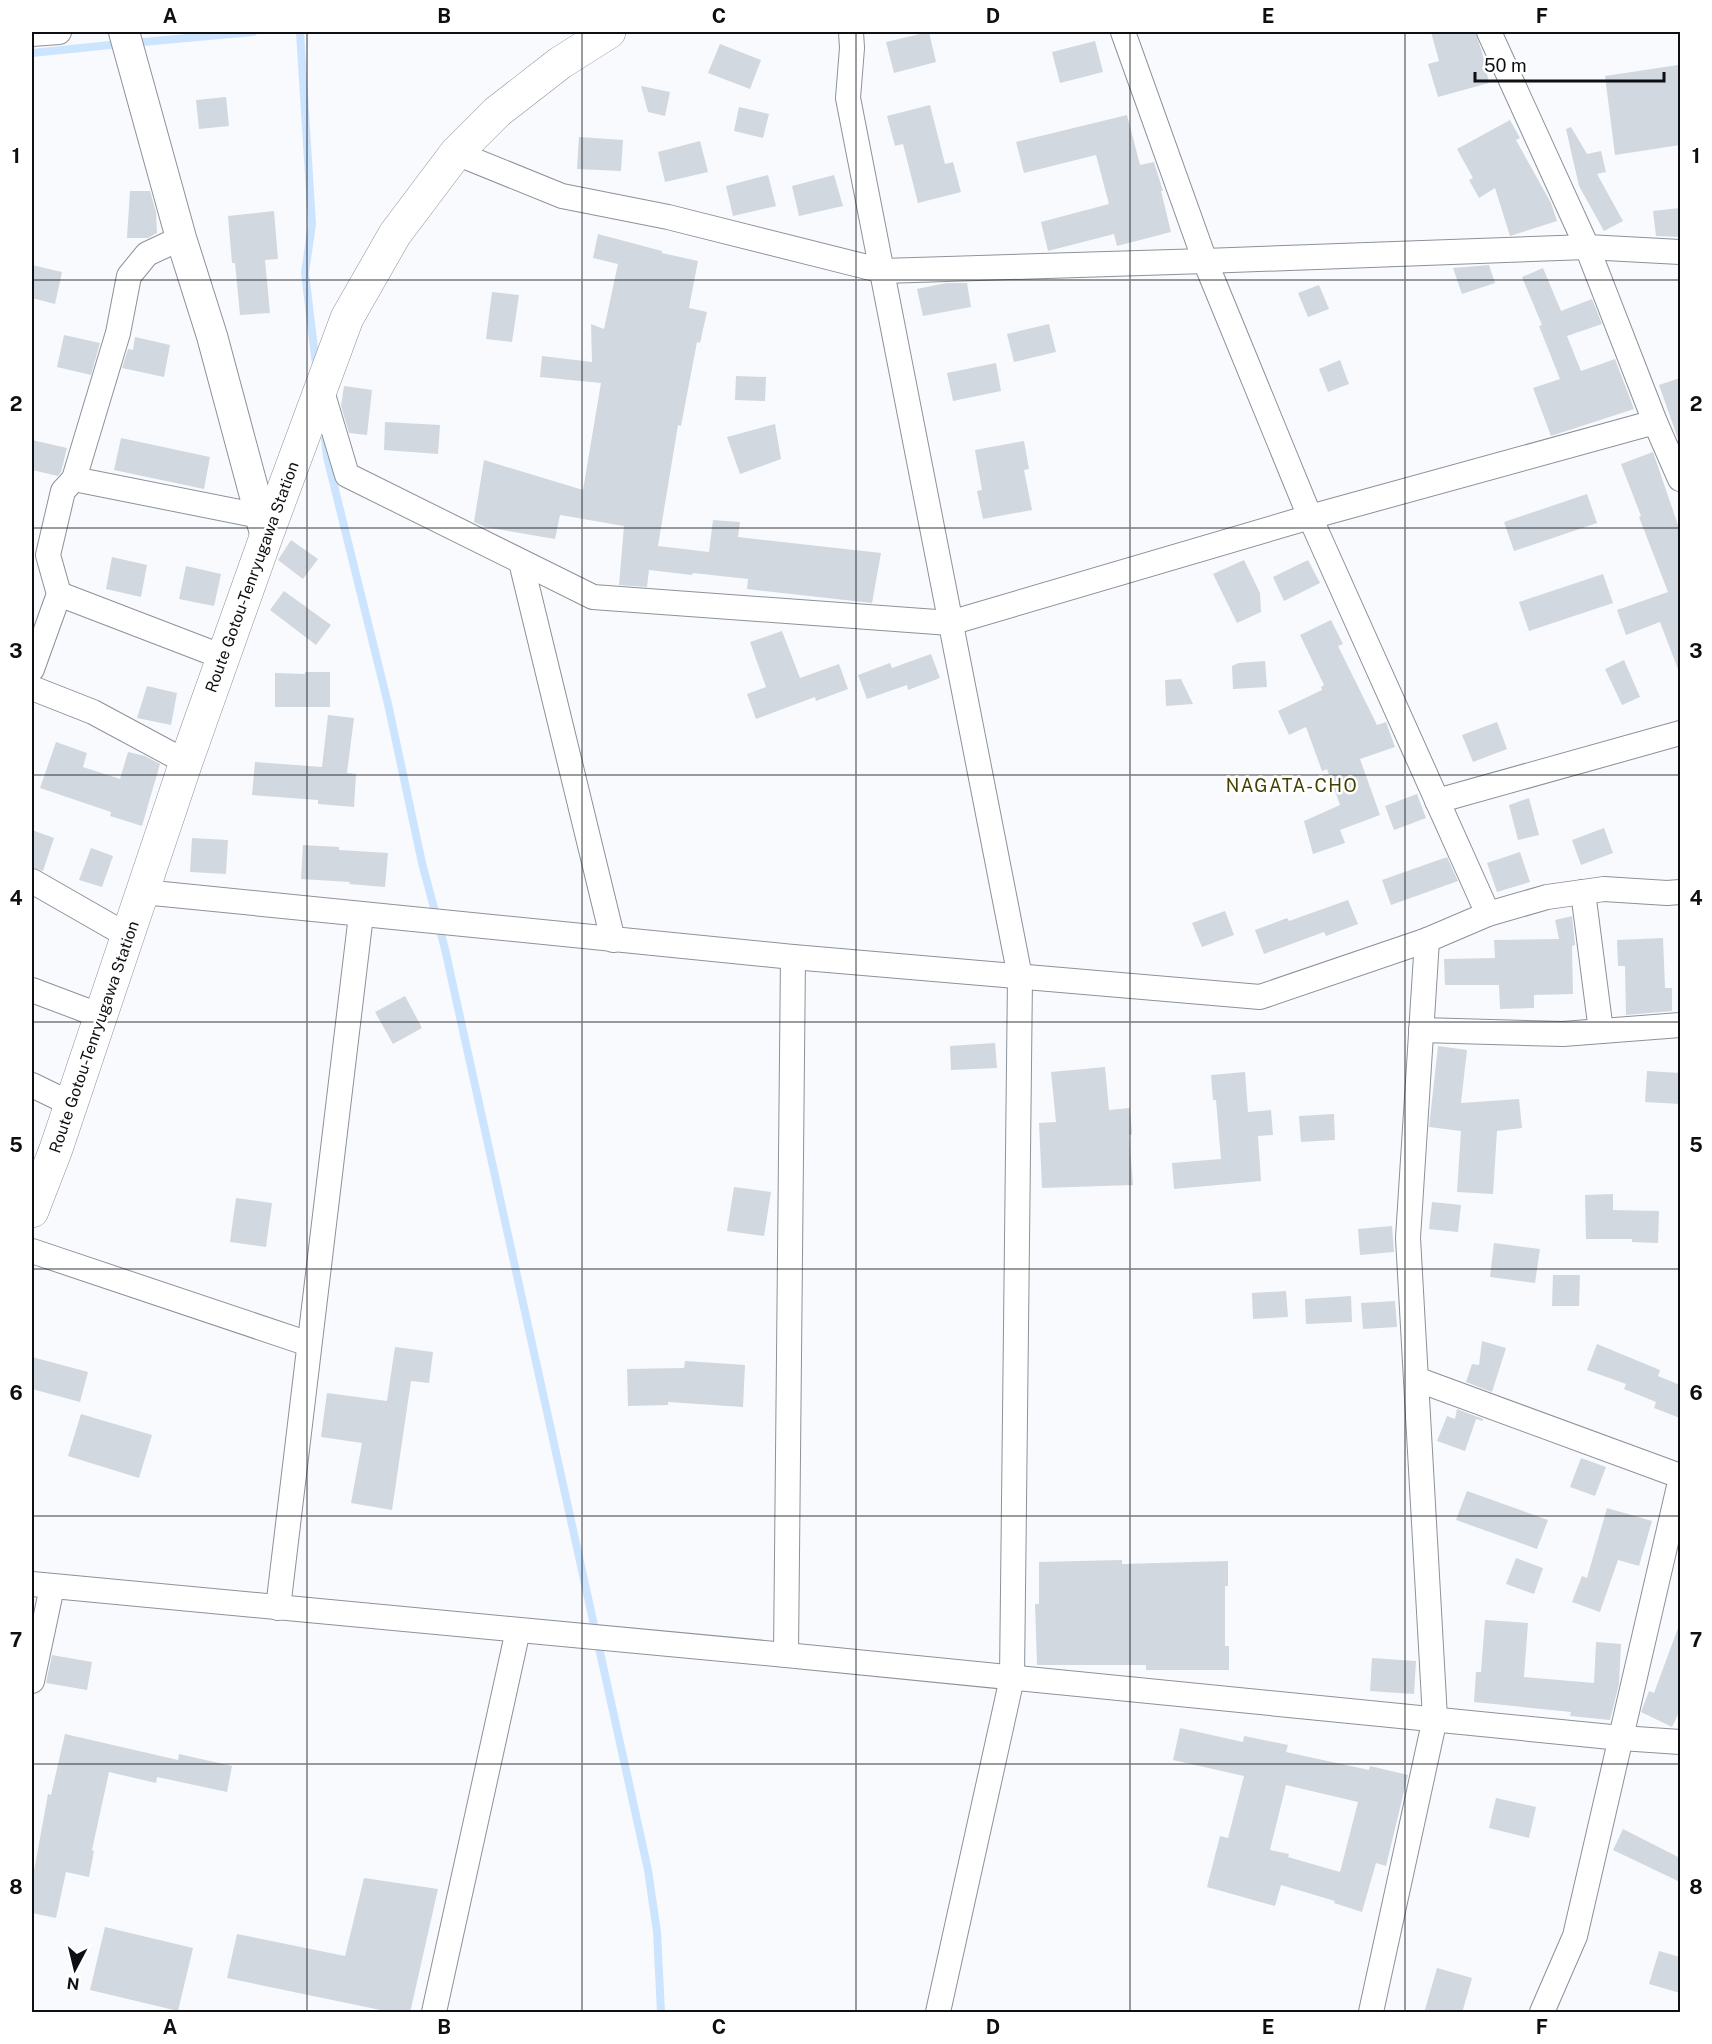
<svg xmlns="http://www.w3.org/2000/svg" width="1712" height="2044" font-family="'Public Sans',sans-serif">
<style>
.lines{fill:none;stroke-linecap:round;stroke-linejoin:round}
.stream{stroke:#cde4fe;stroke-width:8}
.building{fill:#d2d8e0;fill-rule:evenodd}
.minor-casing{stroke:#8c9299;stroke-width:26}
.tertiary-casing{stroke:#8c9299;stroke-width:32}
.secondary-casing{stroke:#8c9299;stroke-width:34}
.minor{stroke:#fff;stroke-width:24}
.tertiary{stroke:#fff;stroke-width:30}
.secondary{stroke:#fff;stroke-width:33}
.grid{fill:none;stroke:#0d0f12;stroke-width:1.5;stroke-opacity:0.55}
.labels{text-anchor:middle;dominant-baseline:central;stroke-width:5;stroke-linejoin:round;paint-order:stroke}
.street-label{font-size:16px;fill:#0d0f12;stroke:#fff}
.neighbourhood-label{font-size:18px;letter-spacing:1.5px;fill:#444000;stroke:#fff}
.neatline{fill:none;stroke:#0d0f12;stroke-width:2}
.grid-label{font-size:20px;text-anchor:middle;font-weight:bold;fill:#0d0f12}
</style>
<rect width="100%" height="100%" fill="#f8fafe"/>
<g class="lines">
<g class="stream">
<path d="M300 32 312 224 305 273 316 365"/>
<path d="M132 43 253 32"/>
<path d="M32 53 120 44"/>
<path d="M325 440 327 457 388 704 422 863 445 949 648 1870 657 1932 661 2012"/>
</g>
</g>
<g class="building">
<path d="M929 32 936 62 894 73 886 42Z"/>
<path d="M1431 32H1475L1482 52 1489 83 1438 97 1428 64 1439 61Z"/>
<path d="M1095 41 1103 72 1060 83 1052 52Z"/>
<path d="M720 44 761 60 750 89 708 73Z"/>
<path d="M1678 65 1680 85V145L1615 155 1605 76Z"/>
<path d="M641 86 670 92 665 116 648 112Z"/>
<path d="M226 97 229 126 199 129 196 100Z"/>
<path d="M930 105 945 164 953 162 961 192 918 203 903 144 895 146 887 116Z"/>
<path d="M739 107 769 114 763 138 734 131Z"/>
<path d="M1127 115 1140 165 1154 162 1163 191H1161L1171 232 1117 246 1114 234 1048 251 1041 222 1109 204 1096 155 1024 173 1016 142Z"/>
<path d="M1510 120 1520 138 1516 140 1551 203 1557 221 1510 236 1495 188 1479 198 1469 180 1473 178 1457 149Z"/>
<path d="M1571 127 1587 154 1601 151 1606 172 1597 174 1623 221 1604 231 1579 186 1566 129Z"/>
<path d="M579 137 623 140 621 171 577 169Z"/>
<path d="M700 141 708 172 665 182 658 152Z"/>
<path d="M768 175 776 206 733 216 726 186Z"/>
<path d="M834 175 843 206 799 216 792 186Z"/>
<path d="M130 191H150L156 212 157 233 148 238H127Z"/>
<path d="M1680 208V237L1656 236 1653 211Z"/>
<path d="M274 211 278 259 265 260 270 313 240 315 235 263H232L228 216Z"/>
<path d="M598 234 662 251V253L698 261 689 308 707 312 700 343 697 342 681 426 678 425 658 546 709 552 713 520 740 522 738 537 881 553 872 603 747 589 748 579 693 573 692 575 649 570 647 587 619 585 624 526 560 515 555 539 485 527 474 522 484 460 583 490 601 383 540 377 542 356 592 362 591 324 604 329 618 264 593 258Z"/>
<path d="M32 265 62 272 55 304 32 298Z"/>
<path d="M1489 265 1495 283 1462 294 1453 268Z"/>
<path d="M1543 268 1561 311 1592 299 1602 324 1567 336 1581 371 1615 359 1634 409 1551 436 1533 388 1560 379 1539 326 1542 325 1522 277Z"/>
<path d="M946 283H967L971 307 923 316 917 289Z"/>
<path d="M1319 285 1329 309 1308 317 1298 293Z"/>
<path d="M492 292 519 295 512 342 486 339Z"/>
<path d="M1049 324 1056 352 1014 362 1007 334Z"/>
<path d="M64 335 100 343 91 375 57 367Z"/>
<path d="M135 337 170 345 164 377 122 368 128 349 133 350Z"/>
<path d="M1340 360 1349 384 1328 392 1319 369Z"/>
<path d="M996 363 1001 391 953 401 947 373Z"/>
<path d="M736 376 766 377 765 401 735 400Z"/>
<path d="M1680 378V438L1678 439 1659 385Z"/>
<path d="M344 386 372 390 367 435 349 433 341 406Z"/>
<path d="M385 422 440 425 438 454 384 450Z"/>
<path d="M775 424 781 459 740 474 727 437Z"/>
<path d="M121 438 210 457 204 489 114 470Z"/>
<path d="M32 440 67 448 61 472 58 476 32 470Z"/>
<path d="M1024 441 1029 469 1024 470 1032 510 983 519 977 491 982 490 975 450Z"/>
<path d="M1653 452 1680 531V672H1679L1660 622 1626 635 1617 610 1668 592 1639 517 1641 516 1621 464Z"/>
<path d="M1587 494 1597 523 1514 551 1504 522Z"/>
<path d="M291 540 318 559 303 579 278 560Z"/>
<path d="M112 557 147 565 141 597 106 589Z"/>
<path d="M1244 560 1260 593 1261 612 1237 623 1213 574Z"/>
<path d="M1308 560 1320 583 1284 601 1273 577Z"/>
<path d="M186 566 221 574 214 606 179 599Z"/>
<path d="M1603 574 1613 603 1529 631 1519 602Z"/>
<path d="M284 591 331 625 316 645 270 610Z"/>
<path d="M1331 620 1343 644 1338 646 1377 725 1386 722 1395 747 1360 759 1380 815 1340 830 1345 843 1313 854 1304 821 1340 805 1327 769 1322 771 1306 727 1289 735 1278 711 1322 690 1321 687 1324 685 1300 635Z"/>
<path d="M782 631 800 678 839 664 848 689 816 701 815 697 756 719 747 694 766 687 750 642Z"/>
<path d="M931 654 940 678 908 690 907 685 867 699 858 675 890 663 892 668Z"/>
<path d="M1624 660 1640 697 1622 705 1605 669Z"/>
<path d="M1265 661 1267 687 1233 689 1232 666 1239 663Z"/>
<path d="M305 672H330V707H275V673L305 674Z"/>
<path d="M1181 679 1193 704 1166 706 1165 680Z"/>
<path d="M147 686 177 693 171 725 137 718Z"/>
<path d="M328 715 354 718 347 773 356 774 354 807 318 804V800L252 795 255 762 322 767Z"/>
<path d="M1497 722 1507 749 1473 762 1462 735Z"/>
<path d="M56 742 87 753 83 767 120 779 128 752 145 756 160 764 142 826 110 816 111 812 40 788Z"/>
<path d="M1417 794 1426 818 1394 830 1385 806Z"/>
<path d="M1529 798 1539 835 1518 840 1509 805Z"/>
<path d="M1604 828 1613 853 1581 865 1572 840Z"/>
<path d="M32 830 54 838 43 871 32 867Z"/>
<path d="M192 838 228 840 226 874 190 872Z"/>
<path d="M303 845 339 847V850L388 853 385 887 349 884 350 882 301 879Z"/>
<path d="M91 848 113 856 102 887 79 880Z"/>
<path d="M1520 852 1530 882 1497 892 1487 863Z"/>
<path d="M1447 857 1458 881 1391 905 1382 880Z"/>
<path d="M1348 900 1358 924 1326 936 1324 932 1264 954 1255 930 1287 918 1289 921Z"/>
<path d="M1225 911 1234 935 1202 947 1192 923Z"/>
<path d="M1572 916 1575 945 1572 946 1573 994 1534 995V1008L1500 1009 1499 985H1445L1444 959 1495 958 1494 940 1559 939 1555 920Z"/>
<path d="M1663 938 1665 988H1672V1011L1626 1015 1625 966H1618L1617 940Z"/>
<path d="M405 996 422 1028 393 1044 375 1012Z"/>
<path d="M995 1043 997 1068 951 1070 950 1046Z"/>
<path d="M1438 1046 1467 1050 1461 1103 1519 1099 1522 1128 1497 1131 1493 1194 1457 1192 1461 1131 1429 1127Z"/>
<path d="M1105 1067 1109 1110 1130 1108 1132 1134 1129 1135 1133 1185 1042 1188 1039 1123 1056 1122 1051 1072Z"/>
<path d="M1647 1071 1680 1073V1104L1645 1102Z"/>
<path d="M1245 1072 1248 1112 1271 1110 1273 1135 1258 1136 1261 1181 1174 1189 1172 1163 1221 1159 1216 1100H1213L1211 1075Z"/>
<path d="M1334 1114 1335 1140 1301 1142 1299 1116Z"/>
<path d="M734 1187 771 1192 764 1236 727 1231Z"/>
<path d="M1613 1194V1210L1659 1211 1658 1243 1632 1242V1239H1586L1585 1195Z"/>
<path d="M236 1198 272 1203 266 1247 230 1242Z"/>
<path d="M1432 1202 1461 1205 1458 1232 1429 1229Z"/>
<path d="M1392 1226 1394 1252 1360 1255 1358 1229Z"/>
<path d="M1494 1243 1540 1249 1535 1283 1490 1277Z"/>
<path d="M1553 1275H1580L1579 1306H1552Z"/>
<path d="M1286 1291 1288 1317 1253 1319 1252 1293Z"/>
<path d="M1351 1296 1352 1322 1306 1324 1305 1299Z"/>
<path d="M1395 1301 1397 1327 1363 1329 1361 1303Z"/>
<path d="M1482 1341 1506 1348 1492 1392 1466 1382 1472 1364 1479 1365Z"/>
<path d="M1597 1344 1660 1370 1658 1376 1680 1385V1418L1654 1408 1656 1402 1624 1389 1626 1384 1587 1370Z"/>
<path d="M395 1347 433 1352 429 1383 411 1381 392 1510 351 1503 362 1443 321 1437 327 1393 387 1401Z"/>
<path d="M32 1357 88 1372 80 1402 32 1389Z"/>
<path d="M685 1361 745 1365 743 1407 668 1402V1405L628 1406 627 1369 684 1368Z"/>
<path d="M1457 1409 1483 1419V1421L1476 1419 1465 1451 1437 1441 1447 1416 1455 1419Z"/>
<path d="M81 1414 152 1435 139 1478 68 1456Z"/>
<path d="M1581 1458 1606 1467 1595 1496 1570 1487Z"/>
<path d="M1467 1491 1548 1520 1537 1549 1456 1520Z"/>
<path d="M1607 1508 1652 1521 1639 1566 1618 1560 1600 1612 1572 1602 1582 1576 1587 1578Z"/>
<path d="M1516 1558 1543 1568 1534 1594 1506 1584Z"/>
<path d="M1122 1560V1564L1228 1561V1586H1225V1646H1229V1670H1146V1665H1037L1035 1604H1039V1562Z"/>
<path d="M1485 1620 1528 1623 1524 1677 1594 1683 1596 1642 1621 1644 1619 1684 1610 1720 1570 1716 1571 1712 1474 1702 1476 1672H1481Z"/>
<path d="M1678 1628 1680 1629V1710L1672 1727 1641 1712 1649 1691 1654 1693Z"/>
<path d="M52 1655 92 1662 87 1690 46 1683Z"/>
<path d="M1372 1658 1416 1661 1414 1694 1370 1691Z"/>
<path d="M1180 1728 1243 1742 1244 1736 1288 1745 1286 1752 1369 1770 1370 1766 1408 1775 1386 1866 1376 1863 1362 1912 1334 1903 1335 1901 1281 1885 1275 1906 1207 1887 1220 1836 1228 1838 1244 1776 1173 1760ZM1286 1785 1358 1802 1340 1872 1288 1857 1289 1854 1270 1850Z"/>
<path d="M65 1734 178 1760 179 1754 232 1766 227 1792 157 1777 156 1783 109 1772 92 1850 94 1851 89 1877 66 1872 56 1918 32 1913V1882L48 1794 51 1795Z"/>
<path d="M1496 1798 1536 1807 1529 1838 1489 1828Z"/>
<path d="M1623 1829 1680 1858V1882L1613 1850Z"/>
<path d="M364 1878 438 1889 410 2013H395L227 1978 237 1934 345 1956Z"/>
<path d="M105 1927 193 1948 178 2011 90 1990Z"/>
<path d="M1659 1951 1680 1957V1993L1649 1984Z"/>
<path d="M1437 1968 1472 1978 1462 2013H1424Z"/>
</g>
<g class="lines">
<defs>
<g id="minor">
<path d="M851 32 852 48 848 98 1020 977 1012 1678 938 2012"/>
<path d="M1123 32 1205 261 1310 517 1488 914"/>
<path d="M1489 32 1587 247 1655 422 1680 479"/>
<path d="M32 34 59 32"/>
<path d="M456 153 562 196 668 217 883 271 1205 261 1587 247 1680 252"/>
<path d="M321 388 347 475 593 597 950 623 1310 517 1655 422"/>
<path d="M74 479 260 516"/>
<path d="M521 562 613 940"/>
<path d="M59 594 223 657"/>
<path d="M32 669 59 594 48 555 63 491 74 479 118 333 129 276 147 254 181 238"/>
<path d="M32 688 93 712 186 762"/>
<path d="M1437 801 1680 733"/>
<path d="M32 881 128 936"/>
<path d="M143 892 793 957 1260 997 1427 940 1488 914 1547 897 1604 889 1667 893 1680 892"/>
<path d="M1583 892 1601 1031"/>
<path d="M32 990 101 1016"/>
<path d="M1421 1030 1563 1034 1680 1025"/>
<path d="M32 1085 71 1104"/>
<path d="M32 1251 309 1344"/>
<path d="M1416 1379 1680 1476"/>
<path d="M32 1584 786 1655 1621 1738 1680 1742"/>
<path d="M278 1608 361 915"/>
<path d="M786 1655 793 957"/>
<path d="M32 1681 52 1587"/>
<path d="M434 2012 518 1630"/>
<path d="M1371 2012 1435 1718 1408 1238 1427 940"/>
<path d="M1542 2012 1575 1936 1680 1482"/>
</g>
<path id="tertiary" d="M124 32 181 238 212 336 266 537"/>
<path id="secondary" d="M32 1211 56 1149 186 762 266 537 347 318 395 234 456 153 497 112 560 63 609 32"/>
</defs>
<use href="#minor" class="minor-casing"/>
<use href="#tertiary" class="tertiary-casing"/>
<use href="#secondary" class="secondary-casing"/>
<use href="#minor" class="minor"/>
<use href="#tertiary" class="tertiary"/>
<use href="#secondary" class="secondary"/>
</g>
<path class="grid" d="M307 32V2012M582 32V2012M856 32V2012M1130 32V2012M1405 32V2012M32 280H1680M32 528H1680M32 775H1680M32 1022H1680M32 1269H1680M32 1516H1680M32 1764H1680"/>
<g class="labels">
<g class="street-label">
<text transform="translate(252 577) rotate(-70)">Route Gotou-Tenryugawa Station</text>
<text transform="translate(94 1037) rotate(-71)">Route Gotou-Tenryugawa Station</text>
</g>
<g class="neighbourhood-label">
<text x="1292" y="785">NAGATA-CHO</text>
</g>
</g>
<rect width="1712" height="2044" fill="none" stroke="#ffffff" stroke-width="66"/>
<g transform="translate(75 1969) rotate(187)" stroke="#ffffff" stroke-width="4.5" paint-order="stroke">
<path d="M0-4.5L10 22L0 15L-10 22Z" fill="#0d0f12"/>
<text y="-9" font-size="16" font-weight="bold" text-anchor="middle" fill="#0d0f12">N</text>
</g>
<path d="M1475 72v9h189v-9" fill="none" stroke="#0d0f12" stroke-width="3"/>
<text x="1484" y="72" font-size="18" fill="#0d0f12" stroke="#ffffff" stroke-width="4.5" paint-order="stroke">50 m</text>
<rect x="33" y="33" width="1646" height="1978" class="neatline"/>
<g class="grid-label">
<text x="170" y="23">A</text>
<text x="444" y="23">B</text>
<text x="719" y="23">C</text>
<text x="993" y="23">D</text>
<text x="1268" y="23">E</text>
<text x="1542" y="23">F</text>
<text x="16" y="163">1</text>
<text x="1696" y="163">1</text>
<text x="16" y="411">2</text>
<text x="1696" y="411">2</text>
<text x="16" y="658">3</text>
<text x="1696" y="658">3</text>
<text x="16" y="905">4</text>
<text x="1696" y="905">4</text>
<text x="16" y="1152">5</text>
<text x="1696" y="1152">5</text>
<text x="16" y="1400">6</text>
<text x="1696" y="1400">6</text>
<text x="16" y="1647">7</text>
<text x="1696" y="1647">7</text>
<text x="16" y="1894">8</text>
<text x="1696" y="1894">8</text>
<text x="170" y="2034">A</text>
<text x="444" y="2034">B</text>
<text x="719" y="2034">C</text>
<text x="993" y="2034">D</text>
<text x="1268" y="2034">E</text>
<text x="1542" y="2034">F</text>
</g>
</svg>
